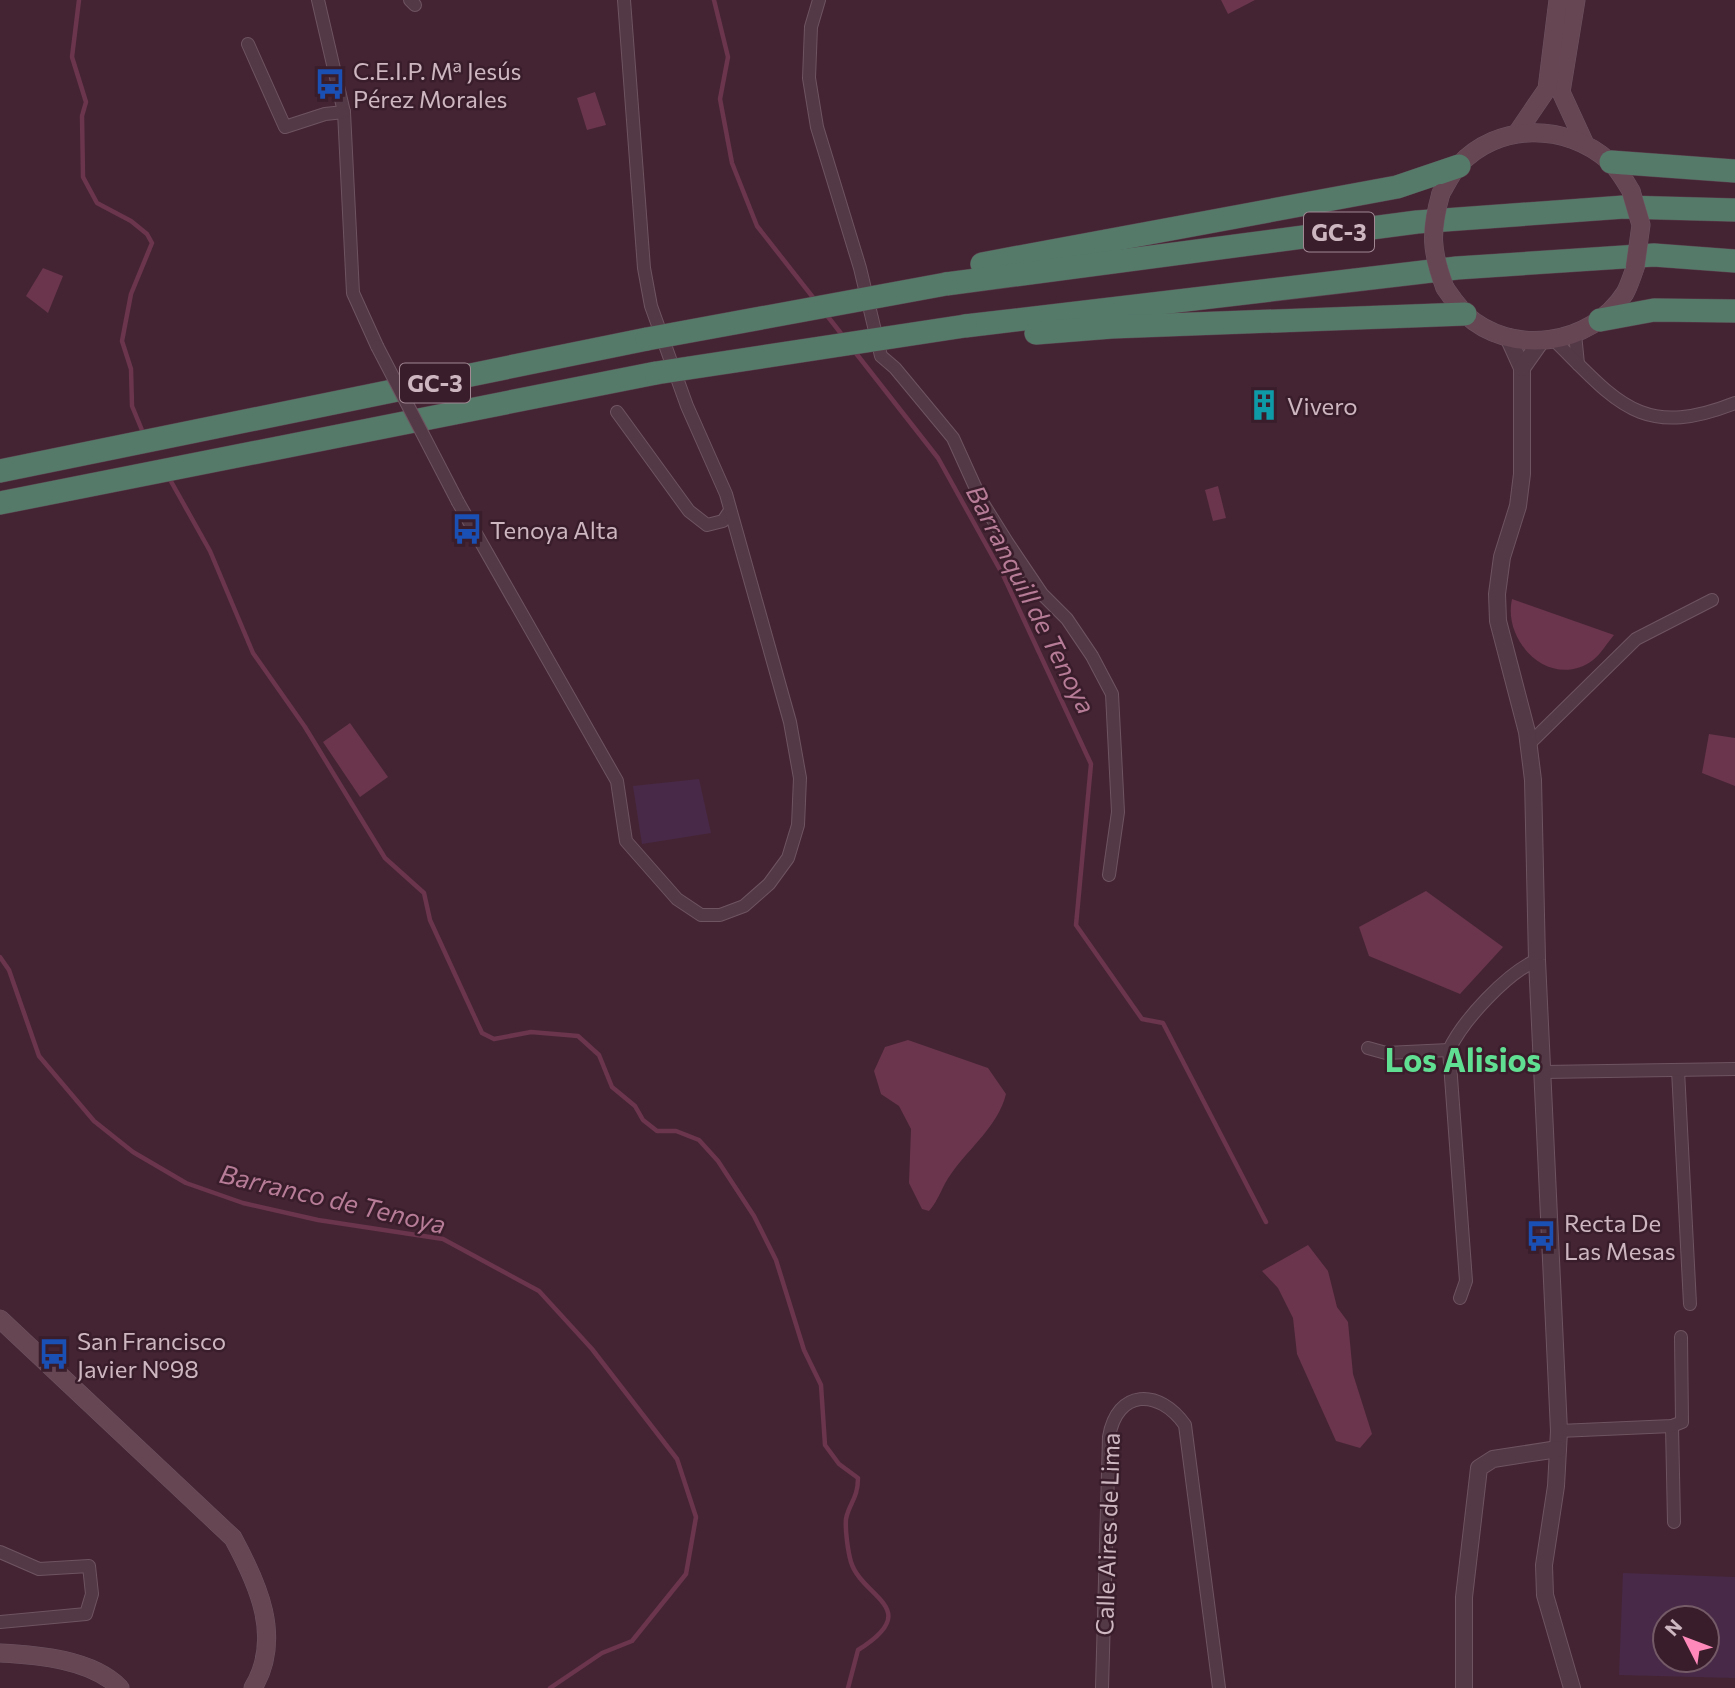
<svg xmlns="http://www.w3.org/2000/svg" width="1735" height="1688" font-family="Commissioner,sans-serif">
<style>
.green{fill:#482a48;fill-rule:evenodd}
.water{fill:#6a354d}
.lines{fill:none;stroke-linecap:round;stroke-linejoin:round}
.stream{stroke:#6a354d;stroke-width:4.5}
.minor-casing{stroke:#6e5460;stroke-width:14}
.tertiary-casing{stroke:#6e5460;stroke-width:18}
.secondary-casing{stroke:#6e5460;stroke-width:19}
.motorway-casing{stroke:#5b404d;stroke-width:24}
.minor{stroke:#533945;stroke-width:12}
.tertiary{stroke:#533945;stroke-width:16}
.secondary{stroke:#674654;stroke-width:18}
.motorway{stroke:#557a6a;stroke-width:23}
.minor-bridge-casing{stroke:#6e5460;stroke-width:14;stroke-linecap:butt}
.secondary-bridge-casing{stroke:#6e5460;stroke-width:19;stroke-linecap:butt}
.motorway-bridge-casing{stroke:#5b404d;stroke-width:24;stroke-linecap:butt}
.minor-bridge{stroke:#533945;stroke-width:12}
.secondary-bridge{stroke:#674654;stroke-width:18}
.motorway-bridge{stroke:#557a6a;stroke-width:23}
.labels{text-anchor:middle;dominant-baseline:central;stroke-width:5;stroke-linejoin:round;paint-order:stroke}
.shield{fill:#391d2a;stroke:#a18893;stroke-width:2}
.shield-label{font-size:23px;font-weight:bold;fill:#cdb6c0}
.poi-label{font-size:24px;fill:#cdb6c0;stroke:#391d2a;text-anchor:start}
.street-label{font-size:24px;fill:#cdb6c0;stroke:#391d2a}
.water-label{font-size:26px;font-style:italic;fill:#b77c97;stroke:#391d2a}
.district-label{font-size:32px;font-weight:bold;fill:#60df93;stroke:#391d2a}
</style>
<rect width="100%" height="100%" fill="#442433"/>
<g class="green">
<path d="M699 779 711 833 642 844 633 786Z"/>
<path d="M1623 1573 1735 1577V1678L1619 1675ZM1707 1618V1660H1665V1618Z"/>
</g>
<g class="water">
<path d="M1221 0H1255L1228 14Z"/>
<path d="M595 92 606 125 587 130 577 98Z"/>
<path d="M43 268 63 276 48 313 26 296Z"/>
<path d="M1218 486 1226 518 1213 521 1205 490Z"/>
<path d="M1512 599 1614 635C1607 643 1601 654 1593 660 1552 691 1502 643 1512 599Z"/>
<path d="M350 723 388 777 360 797 323 742Z"/>
<path d="M1709 734 1735 738V786L1702 773Z"/>
<path d="M1426 891 1503 947 1460 994 1369 956 1359 927Z"/>
<path d="M908 1040 988 1068 1006 1094C998 1126 970 1147 951 1174 942 1186 939 1200 929 1211L922 1209 909 1183 911 1129 899 1106 881 1094 874 1071 885 1047Z"/>
<path d="M1308 1245 1328 1271 1337 1307 1348 1322 1353 1374 1372 1434 1360 1448 1336 1441 1297 1354 1293 1318 1278 1288 1262 1271Z"/>
</g>
<g class="lines">
<g class="stream">
<path d="M79 0 72 57 86 102 82 116 83 177 97 203 131 221 147 234 152 243 131 294 122 341 131 369 132 406 144 435"/>
<path d="M714 0 728 57 720 99 732 163 757 226 815 300"/>
<path d="M825 313 843 336"/>
<path d="M855 352 938 458 1004 577 1091 764 1076 925 1142 1019 1163 1023 1266 1222"/>
<path d="M168 476 210 551 253 653 305 727 385 858 424 893 430 920 482 1033 494 1039 531 1032 578 1036 599 1055 612 1087 635 1106 643 1120 657 1131H676L699 1140 718 1161 754 1216 776 1260 804 1350 821 1385 825 1445 839 1464 858 1478C858 1499 849 1503 846 1519 845 1530 848 1552 851 1562 862 1598 925 1608 858 1650L848 1688"/>
<path d="M0 957 9 970 39 1056 94 1121 133 1152 186 1183 243 1203 318 1220 443 1239 539 1291 592 1349 677 1459 696 1517 686 1574 632 1641 602 1653 550 1688"/>
</g>
<defs>
<g id="minor">
<path d="M318 0 344 112 353 293 377 346"/>
<path d="M410 0 415 5"/>
<path d="M819 0 811 27 809 78 817 127 860 268 881 356 895 368 953 438 982 502 1007 542 1042 594 1067 619 1092 656 1112 694 1118 812 1109 875"/>
<path d="M248 44 285 127 325 114 344 112"/>
<path d="M1575 334 1578 364"/>
<path d="M1554 340C1617 402 1641 440 1735 403"/>
<path d="M617 412 689 511 707 525 723 521 729 512"/>
<path d="M458 502 617 781 626 841 677 899 701 915H720L744 906 769 884 788 858 798 825 800 778 790 722 726 494 687 406 651 306 644 268 624 0"/>
<path d="M1529 744 1636 639 1712 600"/>
<path d="M1368 1048 1386 1053 1449 1050"/>
<path d="M1678 1070 1690 1304"/>
<path d="M1544 1072 1735 1069"/>
<path d="M1460 1298 1466 1281 1449 1050C1463 1020 1507 973 1537 960"/>
<path d="M1672 1426 1674 1522"/>
<path d="M1559 1431 1672 1426 1682 1422 1681 1337"/>
<path d="M0 1552 39 1569 89 1566 92 1594 86 1614 0 1622"/>
<path d="M1102 1688 1109 1437C1117 1389 1159 1388 1185 1425L1219 1688"/>
</g>
<g id="tertiary">
<path d="M1508 337 1522 368V474L1518 506 1502 557 1497 594 1498 621 1527 732 1533 780 1537 960 1559 1431 1556 1486 1544 1565 1545 1595 1572 1688"/>
<path d="M1522 368 1541 341"/>
<path d="M1464 1688V1597L1479 1468 1493 1459 1558 1449"/>
</g>
<g id="secondary">
<path d="M1576 0 1561 92 1584 142"/>
<path d="M1517 133 1547 89 1558 0"/>
<path d="M1441 193C1446 185 1451 174 1458 166 1498 122 1566 123 1609 161 1618 168 1625 181 1631 191"/>
<path d="M1445 288C1451 297 1458 306 1465 314 1511 357 1591 346 1625 293 1629 286 1632 276 1635 268"/>
<path d="M0 1319 233 1538C258 1584 283 1638 253 1688"/>
<path d="M0 1653C37 1655 92 1659 120 1688"/>
</g>
<g id="motorway">
<path d="M1611 162 1735 171"/>
<path d="M982 264 1397 187 1459 166"/>
<path d="M946 284 1417 222 1624 207 1735 210"/>
<path d="M1600 320 1654 310 1735 311"/>
<path d="M965 326 1457 268 1654 255 1735 261"/>
<path d="M1036 333 1112 327 1465 314"/>
<path d="M0 471 647 339"/>
<path d="M0 503 656 373"/>
</g>
</defs>
<use href="#minor" class="minor-casing"/>
<use href="#tertiary" class="tertiary-casing"/>
<use href="#secondary" class="secondary-casing"/>
<use href="#motorway" class="motorway-casing"/>
<use href="#minor" class="minor"/>
<use href="#tertiary" class="tertiary"/>
<use href="#secondary" class="secondary"/>
<use href="#motorway" class="motorway"/>
<defs>
<path id="minor-bridge" d="M377 346 458 502"/>
<g id="secondary-bridge">
<path d="M1631 191 1641 225 1635 268"/>
<path d="M1441 193C1430 232 1431 251 1445 288"/>
</g>
<g id="motorway-bridge">
<path d="M647 339 946 284"/>
<path d="M656 373 965 326"/>
</g>
</defs>
<use href="#minor-bridge" class="minor-bridge-casing"/>
<use href="#secondary-bridge" class="secondary-bridge-casing"/>
<use href="#motorway-bridge" class="motorway-bridge-casing"/>
<use href="#minor-bridge" class="minor-bridge"/>
<use href="#secondary-bridge" class="secondary-bridge"/>
<use href="#motorway-bridge" class="motorway-bridge"/>
</g>
<defs>
<symbol id="bus-bare" viewBox="-9 -9 18 18"><path d="M-5-6H5V4H4V6H2V4H-2V6H-4V4H-5ZM-3.5-4V0h7V-4ZM-3.5 1.2v1.5H-2V1.2ZM2 1.2v1.5H3.5V1.2Z" fill="#1a4fb4" stroke="#391d2a" stroke-width="2.5" paint-order="stroke"/></symbol>
<symbol id="building-bare" viewBox="-9 -9 18 18"><path d="M-4-6H4V6H1V3H-1V6H-4ZM-2.5-4.3h1.7v1.8h-1.7ZM.8-4.3h1.7v1.8H.8ZM-2.5-1h1.7V.8h-1.7ZM.8-1h1.7V.8H.8Z" fill="#0f9aa8" stroke="#391d2a" stroke-width="2.5" paint-order="stroke"/></symbol>
</defs>
<g fill-rule="evenodd">
<use href="#bus-bare" x="308" y="62" width="44" height="44"/>
<use href="#building-bare" x="1242" y="383" width="44" height="44"/>
<use href="#bus-bare" x="445" y="507" width="44" height="44"/>
<use href="#bus-bare" x="1519" y="1214" width="44" height="44"/>
<use href="#bus-bare" x="32" y="1332" width="44" height="44"/>
</g>
<g class="labels">
<g class="shield">
<rect x="1304" y="212.5" width="70" height="39" rx="5"/>
<rect x="400" y="363.5" width="70" height="39" rx="5"/>
</g>
<g class="shield-label">
<text x="1339" y="232">GC-3</text>
<text x="435" y="383">GC-3</text>
</g>
<g class="poi-label">
<text x="353" y="70">C.E.I.P. Mª Jesús<tspan x="353" dy="28">Pérez Morales</tspan></text>
<text x="1287" y="405">Vivero</text>
<text x="490" y="529">Tenoya Alta</text>
<text x="1564" y="1222">Recta De<tspan x="1564" dy="28">Las Mesas</tspan></text>
<text x="77" y="1340">San Francisco<tspan x="77" dy="28">Javier Nº98</tspan></text>
</g>
<g class="street-label">
<text transform="translate(1107 1534) rotate(-88)">Calle Aires de Lima</text>
</g>
<g class="water-label">
<text transform="translate(1032 599) rotate(63)">Barranquill de Tenoya</text>
<text transform="translate(333 1198) rotate(13)">Barranco de Tenoya</text>
</g>
<g class="district-label">
<text x="1463" y="1059">Los Alisios</text>
</g>
</g>
<g transform="translate(1686 1639) rotate(312)"><circle r="33" fill="#391d2a" stroke="#745a66" stroke-width="2"/>
<path d="M0-5L12 26L0 18L-12 26Z" fill="#ff89bb"/>
<text y="-10" font-size="19" font-weight="bold" text-anchor="middle" fill="#cdb6c0">N</text>
</g>
</svg>
